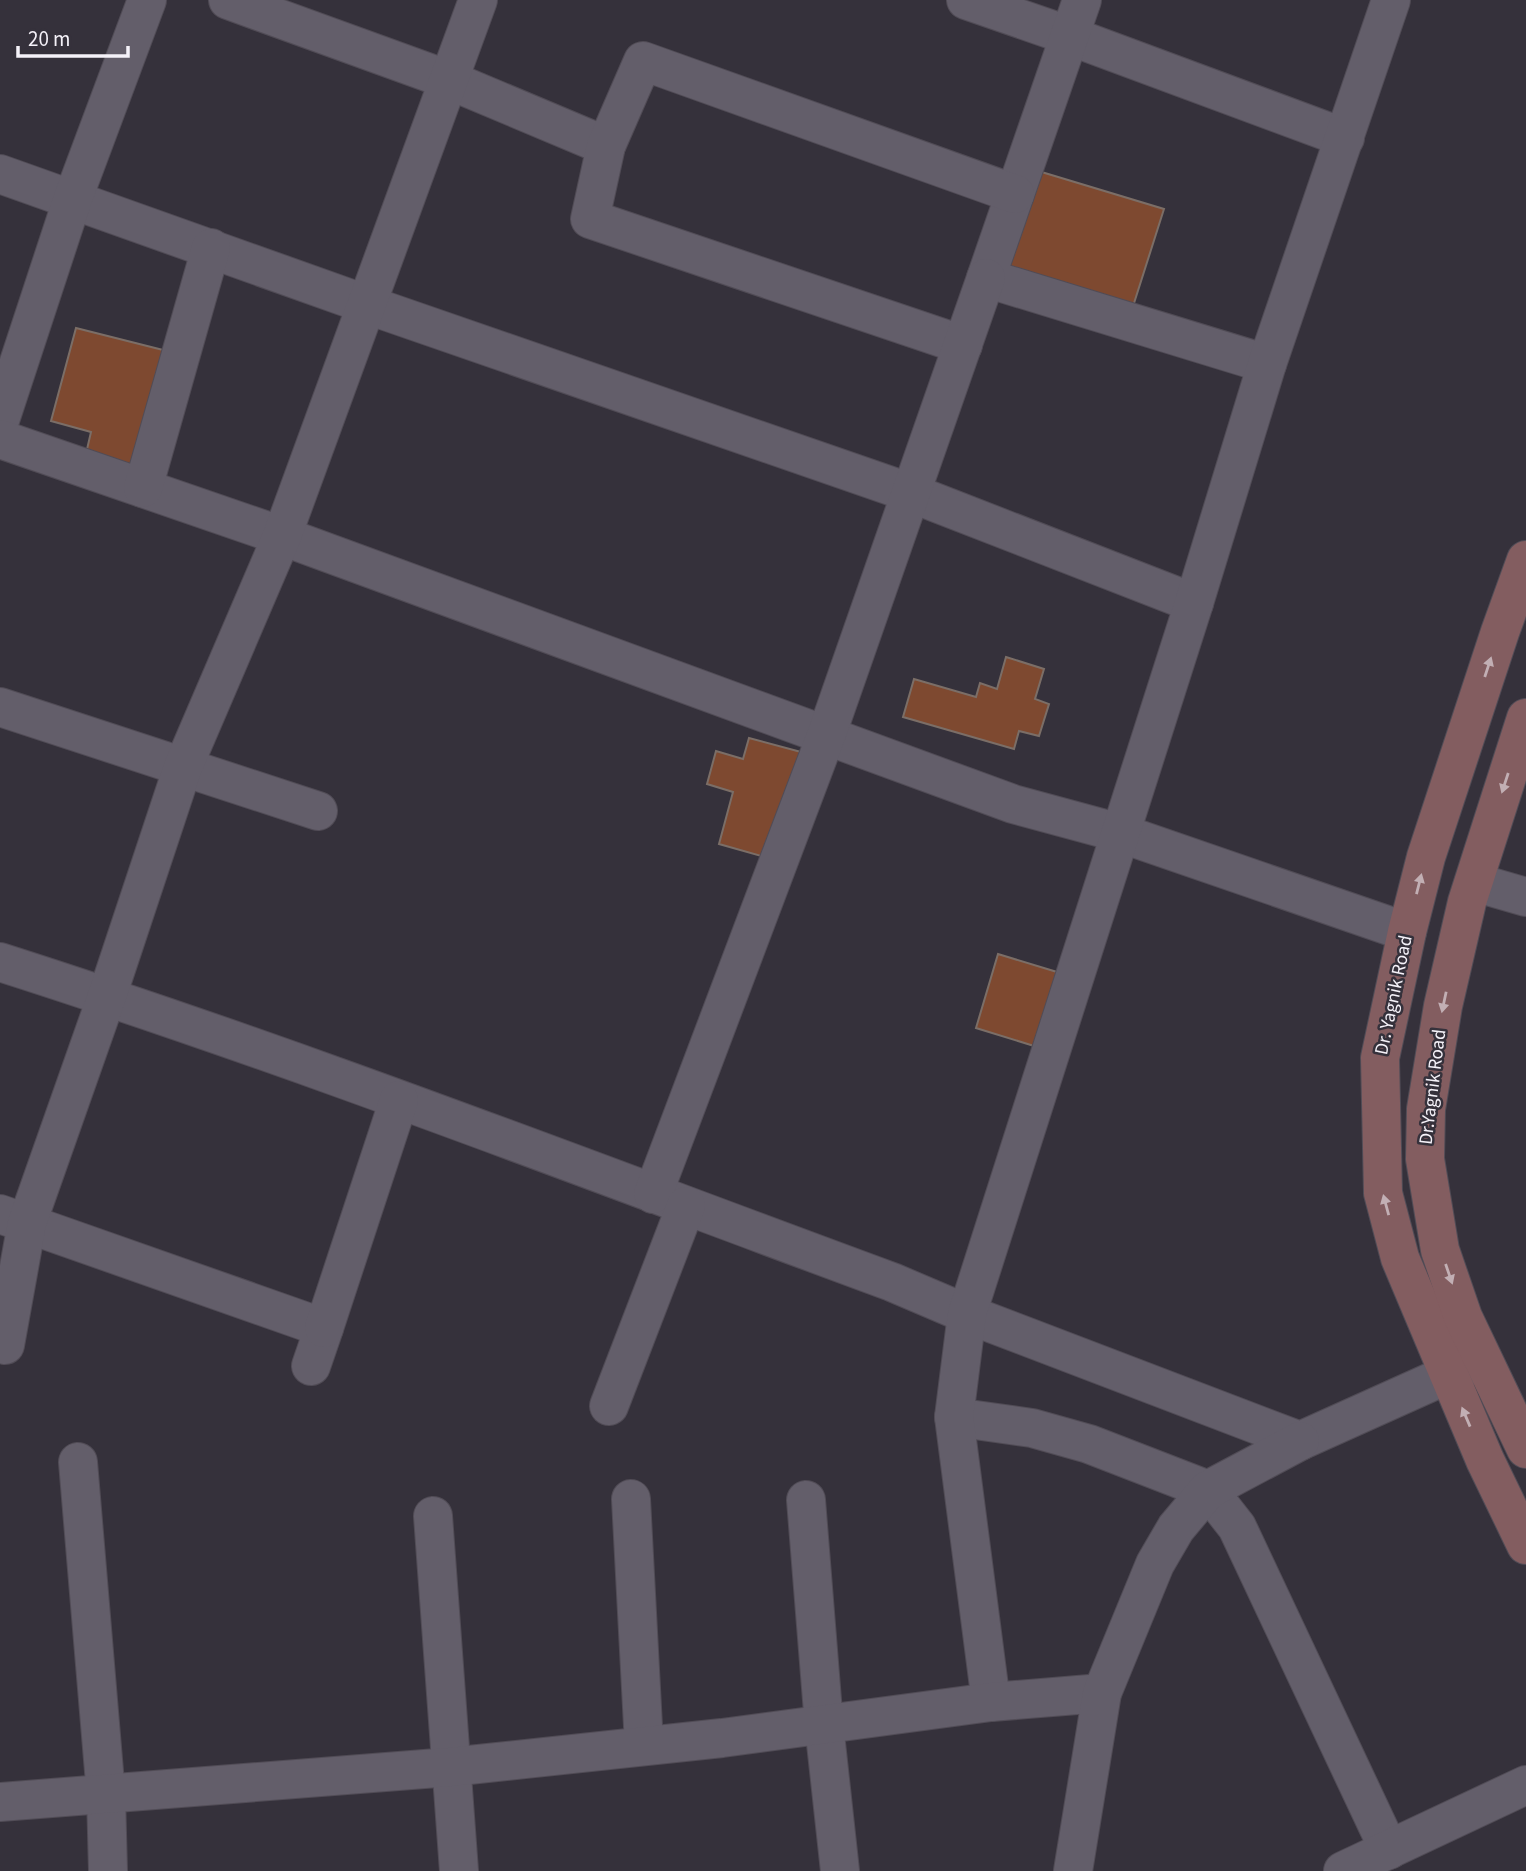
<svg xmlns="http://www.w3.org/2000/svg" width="1526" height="1871" font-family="'Source Sans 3',sans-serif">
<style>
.building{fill:#7e4930;stroke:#7b6e67;stroke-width:2}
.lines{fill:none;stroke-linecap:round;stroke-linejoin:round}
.street-casing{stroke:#514c56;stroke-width:40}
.secondary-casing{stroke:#514c56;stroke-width:40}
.street{stroke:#635e6a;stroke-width:38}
.secondary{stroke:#835d60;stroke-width:38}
.oneway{fill:#c2afb4}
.labels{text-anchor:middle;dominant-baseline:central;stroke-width:5;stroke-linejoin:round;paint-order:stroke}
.street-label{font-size:19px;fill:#f5f2f9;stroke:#35313b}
</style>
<rect width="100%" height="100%" fill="#35313b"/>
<g class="building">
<path d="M1025 167 1164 209 1128 322 986 278Z"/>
<path d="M76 328 171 352 140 472 85 458 91 432 51 421Z"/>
<path d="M1006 657 1044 669 1035 699 1049 704 1039 736 1019 731 1014 749 903 717 914 679 976 697 980 683 997 689Z"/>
<path d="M749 738 801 752 772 859 719 844 733 792 707 784 716 751 743 759Z"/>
<path d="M998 954 1057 972 1034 1046 976 1028Z"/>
</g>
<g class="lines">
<defs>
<g id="street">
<path d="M228 0 449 80 606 146"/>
<path d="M966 0 1070 36 1345 138"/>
<path d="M1082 0 986 278 1267 364"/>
<path d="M0 174 368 305 911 493 1194 603"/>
<path d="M963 345 590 219 606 146 643 61 1015 194"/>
<path d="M0 420 73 198 147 0"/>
<path d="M0 439 282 536 1013 804 1120 833 1407 932"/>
<path d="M143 488 211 248"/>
<path d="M0 707 318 811"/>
<path d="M1474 882 1526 897"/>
<path d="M0 962C301 1058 596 1173 892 1282L967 1314 1300 1441 1480 1360"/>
<path d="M653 1194 826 736 986 278"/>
<path d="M0 1214 324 1328 311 1366"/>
<path d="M324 1328 399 1100"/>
<path d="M5 1345 27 1223 107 996 183 767 282 536 478 0"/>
<path d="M609 1406 686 1206"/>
<path d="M954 1417 1032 1428 1089 1444 1208 1490 1237 1527 1389 1850"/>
<path d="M78 1462 106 1795 108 1871"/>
<path d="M631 1499 644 1745"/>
<path d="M806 1500 824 1725 840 1871"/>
<path d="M433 1516 459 1871"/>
<path d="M991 1702 954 1417 967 1314 1194 603 1267 364 1391 0"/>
<path d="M0 1802 450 1767 722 1738 991 1702 1102 1693"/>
<path d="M1073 1871 1102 1693 1155 1564 1176 1528 1208 1490 1300 1441"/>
<path d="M1343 1871 1526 1785"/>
</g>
<g id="secondary">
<path d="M1526 560 1500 632 1426 857 1407 932 1380 1058 1383 1193 1400 1258 1485 1460 1526 1545"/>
<path d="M1526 718 1467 902 1443 1006 1426 1109 1425 1159 1440 1250 1463 1317 1526 1449"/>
</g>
</defs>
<use href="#street" class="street-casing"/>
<use href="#secondary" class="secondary-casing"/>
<use href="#street" class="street"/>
<use href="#secondary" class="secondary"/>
</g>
<defs><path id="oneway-solid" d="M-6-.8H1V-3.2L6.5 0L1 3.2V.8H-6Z" transform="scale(1.75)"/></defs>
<g class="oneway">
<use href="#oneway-solid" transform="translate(1488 667) rotate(-72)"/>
<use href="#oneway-solid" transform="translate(1505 783) rotate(108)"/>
<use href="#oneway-solid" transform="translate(1419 884) rotate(-76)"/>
<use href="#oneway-solid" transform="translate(1444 1002) rotate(102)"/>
<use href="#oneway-solid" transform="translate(1386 1205) rotate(-105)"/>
<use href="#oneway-solid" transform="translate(1449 1274) rotate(71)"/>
<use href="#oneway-solid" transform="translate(1466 1417) rotate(-113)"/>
</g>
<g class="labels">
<g class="street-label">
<text transform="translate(1394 995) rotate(-78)">Dr. Yagnik Road</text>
<text transform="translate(1433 1087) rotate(-83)">Dr.Yagnik Road</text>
</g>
</g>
<path d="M18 46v10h110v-10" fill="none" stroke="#f5f2f9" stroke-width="3.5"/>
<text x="28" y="46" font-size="21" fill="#f5f2f9" stroke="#35313b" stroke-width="5" paint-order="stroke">20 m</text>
</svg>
